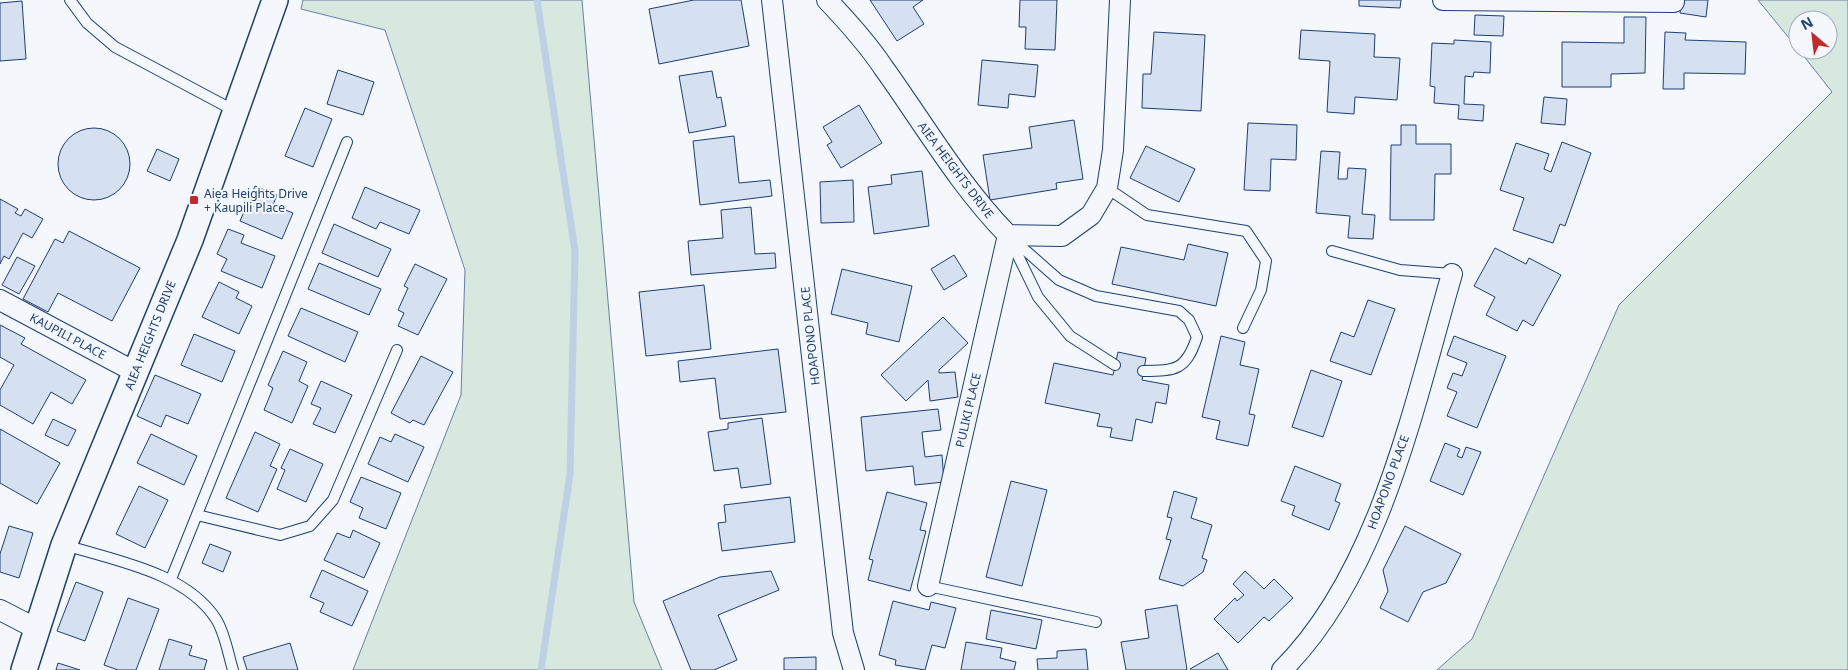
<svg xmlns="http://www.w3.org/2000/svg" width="1848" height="670" font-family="'Noto Sans',sans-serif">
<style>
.green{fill:#d7e8df;stroke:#687fa3}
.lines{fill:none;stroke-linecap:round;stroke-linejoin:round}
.stream{stroke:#bed0e5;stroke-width:7}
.building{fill:#d5e0f0;stroke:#1d3f73}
.service-casing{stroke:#1d3f73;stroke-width:12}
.minor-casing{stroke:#1d3f73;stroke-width:22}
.tertiary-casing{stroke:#1d3f73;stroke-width:28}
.service{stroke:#f4f7fb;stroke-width:10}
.minor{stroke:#f4f7fb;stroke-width:20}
.tertiary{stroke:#f4f7fb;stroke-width:25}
.poi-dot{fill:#c62828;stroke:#f4f7fb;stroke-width:2}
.labels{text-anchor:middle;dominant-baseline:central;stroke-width:4;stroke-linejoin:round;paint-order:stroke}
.street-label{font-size:12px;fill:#1d3f73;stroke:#f4f7fb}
.poi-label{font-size:12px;fill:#1d3f73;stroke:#f4f7fb;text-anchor:start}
</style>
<rect width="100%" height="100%" fill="#f4f7fb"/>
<g class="green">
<path d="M303 0H582L634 602 662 670H353L461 395 465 270 385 30 301 9Z"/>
<path d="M1758 0H1848V670H1437L1472 639 1619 305 1832 92 1799 50H1828V20H1798V49Z"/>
</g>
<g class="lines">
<path class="stream" d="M537 0 575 251 570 474 541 670"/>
</g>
<g class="building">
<path d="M694 0H741L749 46 659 64 649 9Z"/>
<path d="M870 0H923L913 7 924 24 897 41Z"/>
<path d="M1020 0H1057L1055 50 1025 49 1026 27H1019Z"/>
<path d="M1359 0H1401L1400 8 1359 6Z"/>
<path d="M1682 0H1708L1706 17 1680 13Z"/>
<path d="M22 1 26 59 0 61V3Z"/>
<path d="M1475 15 1504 16 1503 36 1474 35Z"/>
<path d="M1624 17H1646L1645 73 1611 74V87H1562V42L1624 43Z"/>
<path d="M1301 30 1375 34 1374 57 1400 58 1397 100 1355 97 1354 114 1327 112 1330 61 1299 59Z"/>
<path d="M1154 32 1205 35 1201 111 1142 108 1143 74H1151Z"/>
<path d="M1665 32 1686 33 1685 40 1746 42 1745 74 1684 73V89H1663Z"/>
<path d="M1454 40 1491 42 1490 73 1474 72 1473 77 1465 76 1464 104 1484 105 1483 121 1458 119 1459 105 1434 103 1435 87 1430 86 1432 43 1454 44Z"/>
<path d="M982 60 1038 65 1035 97 1009 94 1008 108 978 105Z"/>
<path d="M338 70 374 82 363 115 327 104Z"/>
<path d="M712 71 717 98 721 97 726 126 689 133 679 76Z"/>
<path d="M1544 97 1567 99 1565 125 1541 123Z"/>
<path d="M859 105 882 143 841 168 827 145 832 142 823 127Z"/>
<path d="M305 108 332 119 313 167 285 156Z"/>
<path d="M1074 120 1083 179 1056 183 1057 189 990 200 983 155 1032 148 1029 127Z"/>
<path d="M1248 123 1297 125 1296 160 1271 159 1270 191 1244 190Z"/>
<path d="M1401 125H1416V144H1451V174H1435L1434 220H1390L1391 145H1401Z"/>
<circle cx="94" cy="164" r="36"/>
<path d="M734 136 739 183 770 180 772 196 700 205 693 141Z"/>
<path d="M1562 142 1591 153 1565 226 1560 224 1553 243 1513 230 1524 198 1500 190 1516 143 1549 154 1544 169 1551 172Z"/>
<path d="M1146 146 1195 169 1179 202 1130 178Z"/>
<path d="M157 149 179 159 170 181 147 171Z"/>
<path d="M1321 151 1340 152 1338 179H1347L1348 168 1366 169 1362 214 1375 215 1373 239 1348 238 1350 216 1316 213Z"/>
<path d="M922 171 929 226 874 234 868 187 892 184 891 175Z"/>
<path d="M853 180 854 222 821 223 820 182Z"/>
<path d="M255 186 277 195 273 205 293 213 282 239 240 221Z"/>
<path d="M365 187 420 210 409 234 380 222 376 229 352 218Z"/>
<path d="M0 199 18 209 15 213 21 216 25 209 43 219 32 238 23 233 9 259 4 256 0 264Z"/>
<path d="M751 207 755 254 775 253 776 268 691 275 688 241 723 238 721 210Z"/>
<path d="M334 224 391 249 378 277 322 253Z"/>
<path d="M228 229 244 235 241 243 275 256 262 288 221 271 227 259 217 254Z"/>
<path d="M69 231 140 268 112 321 58 293 48 312 23 299 55 239 63 243Z"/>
<path d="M1188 244 1228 253 1216 306 1112 284 1121 247 1184 260Z"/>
<path d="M1495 248 1526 264 1529 258 1561 275 1533 326 1523 320 1517 331 1486 315 1495 297 1474 286Z"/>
<path d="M954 255 967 276 944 290 931 269Z"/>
<path d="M17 257 35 266 19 294 2 285Z"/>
<path d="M319 263 381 289 369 315 308 289Z"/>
<path d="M415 264 447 279 418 335 398 326 404 313 398 310 408 288 404 286Z"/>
<path d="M842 269 912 286 899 342 866 334 868 323 831 314Z"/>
<path d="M219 282 239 292 236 298 252 306 239 334 202 317Z"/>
<path d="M704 285 711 349 646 356 639 292Z"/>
<path d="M1368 300 1395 309 1371 375 1330 361 1341 332 1354 337Z"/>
<path d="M301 308 358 332 345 362 288 336Z"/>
<path d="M943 317 968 343 939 370V373L955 372 958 397 930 401 928 380 906 401 881 375Z"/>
<path d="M0 325 25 338 21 344 86 380 72 404 51 392 33 424 0 405V390L14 365 0 357Z"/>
<path d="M194 334 235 351 222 382 181 365Z"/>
<path d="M1221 336 1245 342 1240 365 1259 369 1249 414 1255 415 1248 446 1216 439 1220 421 1202 417Z"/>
<path d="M1454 336 1506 356 1477 428 1447 416 1457 392 1447 388 1453 373 1462 376 1467 363 1447 355Z"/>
<path d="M778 349 786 412 720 419 715 378 680 382 678 361Z"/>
<path d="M283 351 307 362 299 381 308 386 292 423 264 410 273 388 268 385Z"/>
<path d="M1118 352 1146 358 1142 380 1169 385 1166 404 1156 402 1152 423 1136 419 1132 441 1110 437 1112 428 1097 426 1100 414 1045 403 1054 363 1113 375Z"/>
<path d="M421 356 453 372 424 425 413 420 410 423 391 413Z"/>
<path d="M1311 370 1342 381 1323 437 1292 427Z"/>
<path d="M155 375 201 394 188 424 166 415 161 427 137 416Z"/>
<path d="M321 381 352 395 335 433 313 424 321 408 311 404Z"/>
<path d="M938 409 941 430 922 432 925 457 942 455 944 482 915 485 913 466 866 471 861 417Z"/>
<path d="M762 418 771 484 741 488 738 468 714 471 708 432 728 429V423Z"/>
<path d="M53 419 76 430 68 446 45 435Z"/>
<path d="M0 429 60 463 37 504 0 483Z"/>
<path d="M255 432 280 444 270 466 277 469 258 512 226 498Z"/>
<path d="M151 434 197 456 184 485 137 463Z"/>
<path d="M395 434 424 447 408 482 368 464 380 437 391 442Z"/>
<path d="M1445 443 1460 449 1457 456 1462 458 1466 447 1481 452 1463 495 1430 481Z"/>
<path d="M290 449 323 464 306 502 277 489 285 470 281 468Z"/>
<path d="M1295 466 1341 484 1335 501 1340 503 1329 530 1292 515 1295 506 1281 501Z"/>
<path d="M361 477 401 493 386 529 359 518 363 508 350 502Z"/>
<path d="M1011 481 1047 490 1022 586 986 577Z"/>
<path d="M139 486 168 500 145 548 116 534Z"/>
<path d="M1174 491 1197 498 1191 518 1212 525 1202 558 1207 560 1203 572 1183 586 1159 579 1171 540 1166 539 1172 518 1167 517Z"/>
<path d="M887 492 927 503 920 530 926 531 910 591 868 580 873 560 869 559Z"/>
<path d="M790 497 795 542 722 551 718 523 726 522 724 505Z"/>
<path d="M9 526 33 533 19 578 0 572V554Z"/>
<path d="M1405 526 1461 554 1446 583 1423 592 1408 622 1380 608 1388 591 1383 570Z"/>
<path d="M353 530 380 543 364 578 324 560 337 533 350 538Z"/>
<path d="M210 544 231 552 223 572 202 563Z"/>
<path d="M322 570 368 591 352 626 320 612 324 603 310 597Z"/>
<path d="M771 571 779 590 718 615 737 660 714 670H691L663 601 720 577Z"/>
<path d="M1245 571 1264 589 1274 579 1293 598 1269 621 1264 617 1238 643 1214 619 1235 598 1237 601 1244 595 1233 584Z"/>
<path d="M76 582 103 592 85 641 57 631Z"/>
<path d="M128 598 159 609 136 670H118L104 665Z"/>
<path d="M893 601 929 610 931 602 956 608 945 648 932 645 925 670 895 665 896 660 879 655Z"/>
<path d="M1177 605 1187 670H1126L1121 642 1149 638 1145 610Z"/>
<path d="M991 610 1042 620 1036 649 986 639Z"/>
<path d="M169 639 192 646 189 655 207 660 204 670H159Z"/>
<path d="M966 642 1002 648 1000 658 1016 662 1014 670H961Z"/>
<path d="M290 643 298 670H247L243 657Z"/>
<path d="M1086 649 1088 670H1038L1037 659 1057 658V651Z"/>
<path d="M1218 653 1228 670H1191L1190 669Z"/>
<path d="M816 657V670H784V658Z"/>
<path d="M58 663 80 670H56Z"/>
</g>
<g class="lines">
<defs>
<g id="service">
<path d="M70 0 87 23 115 47 235 111"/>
<path d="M1107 188 1147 215 1246 231 1266 261 1261 290 1243 328"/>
<path d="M1332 251 1400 270 1452 274"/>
<path d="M1115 365 1070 336 1038 297 1008 235 1059 280 1096 296 1179 311 1189 320 1197 337C1186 370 1176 371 1143 371"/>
<path d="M197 515 280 535 310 526 333 500 397 350"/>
<path d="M65 545C116 561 185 572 216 619 225 633 228 654 233 670"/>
<path d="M171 579 347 142"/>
<path d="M928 586 1096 622"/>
</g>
<g id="minor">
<path d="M772 0 843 633 854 670"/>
<path d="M827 0C847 21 867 43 883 67 924 124 959 185 1008 235L1062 236 1091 215 1107 188 1113 150 1120 0"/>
<path d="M1443 0 1674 2"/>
<path d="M0 300 135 372"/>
<path d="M928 586 1008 235"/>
<path d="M0 610 37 629"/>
<path d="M1282 670C1380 573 1414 404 1452 274"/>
</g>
<path id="tertiary" d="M24 670 64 545 190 240 275 0"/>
</defs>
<use href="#service" class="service-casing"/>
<use href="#minor" class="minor-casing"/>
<use href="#tertiary" class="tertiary-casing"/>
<use href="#service" class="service"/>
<use href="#minor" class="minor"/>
<use href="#tertiary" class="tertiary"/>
</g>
<rect class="poi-dot" x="189" y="195" width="10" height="10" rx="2.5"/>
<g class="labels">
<g class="street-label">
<text transform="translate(956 170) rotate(53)">AIEA HEIGHTS DRIVE</text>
<text transform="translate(150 335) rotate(-68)">AIEA HEIGHTS DRIVE</text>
<text transform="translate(68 336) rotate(28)">KAUPILI PLACE</text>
<text transform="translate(810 336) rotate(-96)">HOAPONO PLACE</text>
<text transform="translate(968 410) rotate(-77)">PULIKI PLACE</text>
<text transform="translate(1388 482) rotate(-70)">HOAPONO PLACE</text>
</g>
<g class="poi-label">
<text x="204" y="193">Aiea Heights Drive<tspan x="204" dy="14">+ Kaupili Place</tspan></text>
</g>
</g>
<g transform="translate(1813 35) rotate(332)"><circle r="24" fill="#f4f7fb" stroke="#9eadc5"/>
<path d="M0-4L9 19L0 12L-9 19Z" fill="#c62828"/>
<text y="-8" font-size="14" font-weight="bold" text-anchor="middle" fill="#1d3f73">N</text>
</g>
</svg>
